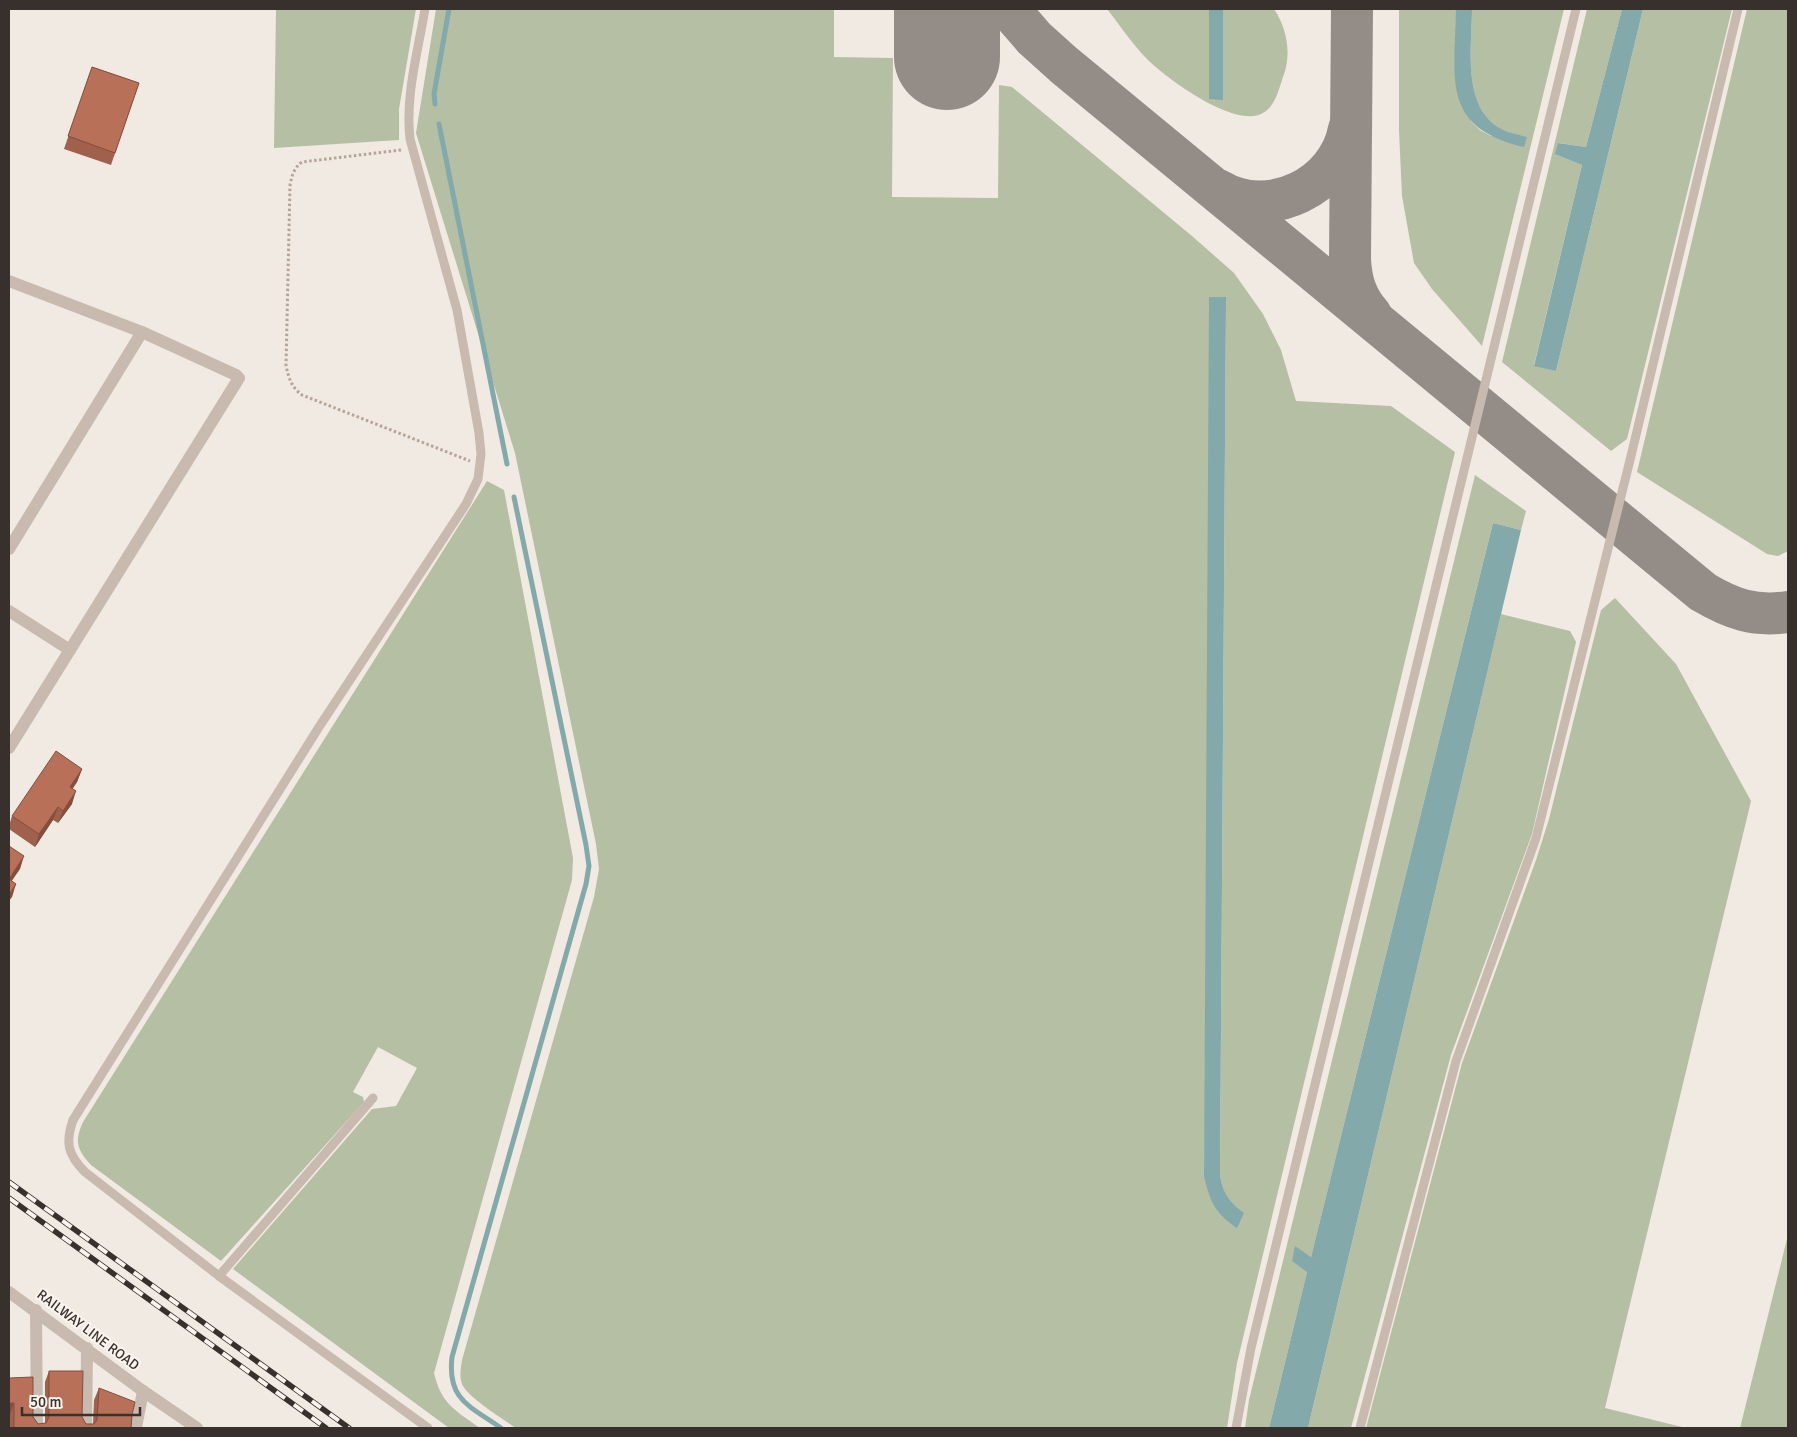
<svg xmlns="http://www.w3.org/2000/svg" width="1797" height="1437" font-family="Signika,sans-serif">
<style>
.green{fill:#b5bfa3;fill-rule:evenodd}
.water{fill:#83a9ab}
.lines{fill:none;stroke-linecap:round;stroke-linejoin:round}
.stream{stroke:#83a9ab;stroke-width:5}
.taxiway{stroke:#948d87;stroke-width:42}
.runway{stroke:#948d87;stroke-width:106}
.path{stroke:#b4a599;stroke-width:3;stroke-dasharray:2.5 2.5;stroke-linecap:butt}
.service{stroke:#c8baae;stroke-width:9}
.minor{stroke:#c8baae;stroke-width:12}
.tertiary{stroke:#c8baae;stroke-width:12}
.rail-casing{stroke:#38302c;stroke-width:5.5}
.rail{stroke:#f9f4ee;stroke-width:4;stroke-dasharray:11;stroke-linecap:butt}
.wall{fill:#9f604c}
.shaded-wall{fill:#824e3e}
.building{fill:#b97058;stroke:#824e3e}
.labels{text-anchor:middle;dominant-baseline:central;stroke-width:4;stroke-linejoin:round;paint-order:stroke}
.street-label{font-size:14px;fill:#38302c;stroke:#f9f4ee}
</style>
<rect width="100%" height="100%" fill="#f1eae2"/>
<g class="green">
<path d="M276 9H416L399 109V140L274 148Z"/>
<path d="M436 9H834V57L893 58 892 197 998 198 999 85 1012 87 1192 236 1234 273 1263 314 1281 350 1296 401 1391 406 1455 452 1237 1363 1227 1428H516C503 1419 467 1397 462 1384 459 1376 461 1368 462 1360L594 897 599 869 596 844 515 453 416 133ZM1226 298 1220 1175C1222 1187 1225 1195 1233 1205L1204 1176Z"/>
<path d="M1107 9H1209V98L1223 99V9H1274C1287 28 1292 55 1283 77 1279 89 1276 103 1266 111 1240 133 1167 79 1147 59 1132 44 1120 25 1107 9Z"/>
<path d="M1399 9H1456V83L1471 121 1480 130 1491 136 1527 137C1520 135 1513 134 1507 132 1460 113 1472 49 1472 9H1564L1482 346 1432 289 1414 263 1402 196 1399 131Z"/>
<path d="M1587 9H1622L1586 147 1559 143 1556 154 1582 165 1534 365 1556 371 1643 9H1732L1627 439 1611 451 1502 362Z"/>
<path d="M1747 9H1788V551L1778 556 1767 554 1637 472Z"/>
<path d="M1475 475 1526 511 1521 530 1493 523 1311 1257 1295 1247 1307 1272 1269 1428H1245L1249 1400Z"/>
<path d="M487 481 504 490 573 858 572 880 434 1373C441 1404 456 1411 480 1428H449L233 1269 372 1109 396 1106 417 1068 378 1047 353 1092 363 1097 364 1102 221 1261 91 1165C77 1150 74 1141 83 1122Z"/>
<path d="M1615 598 1676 664 1751 801 1605 1408 1686 1428H1366L1462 1063 1536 860 1549 819 1601 610Z"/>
<path d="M1501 614 1570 631 1576 642 1532 834 1451 1055 1351 1428H1308Z"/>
<path d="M1788 1235V1428H1740Z"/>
</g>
<g class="water">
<path d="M1209 9H1223V100L1209 99Z"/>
<path d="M1456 9H1472C1472 49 1460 114 1508 132 1514 134 1521 135 1527 137L1524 147C1440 127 1455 79 1456 9Z"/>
<path d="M1622 9H1643L1556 371 1534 366 1582 165 1555 154 1558 143 1586 147Z"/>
<path d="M1209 297H1226L1220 1175C1223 1193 1229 1202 1244 1213L1237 1228C1215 1213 1210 1202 1204 1176Z"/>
<path d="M1493 523 1521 530 1308 1428H1269L1307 1272 1292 1261 1295 1246 1311 1257Z"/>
</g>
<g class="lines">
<g class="stream">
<path d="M435 104 434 94 449 9"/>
<path d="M439 124 507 464"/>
<path d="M501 1428C470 1406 447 1400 452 1357L586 884 589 866 586 845 514 497"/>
</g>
<g class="taxiway">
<path d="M1009 9 1034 38 1064 65 1703 592C1732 609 1754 617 1788 612"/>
<path d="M1352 9 1350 259C1351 281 1356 298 1371 315"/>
<path d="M1218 190C1269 221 1339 186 1349 129"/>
</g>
<path class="runway" d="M947 57V9"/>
<path class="path" d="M401 150 302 162C294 168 292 175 290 185L286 366C289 378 291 387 302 395L470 461"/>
<g class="service">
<path d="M425 9C418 51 405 96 410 139L457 310 479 433 481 454 478 479 466 504 319 727 73 1120C65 1143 68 1155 85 1172L219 1276 428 1428"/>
<path d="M219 1276 373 1098"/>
<path d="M1236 1428 1251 1348 1576 9"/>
<path d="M1360 1428 1456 1061 1536 838 1631 456 1738 9"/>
</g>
<g class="minor">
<path d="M9 281 142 332 236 375 239 378 9 748"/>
<path d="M9 549 142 332"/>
<path d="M9 611 70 650"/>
<path d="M36 1310 37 1428"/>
<path d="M86 1428 87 1348"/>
<path d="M136 1428 143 1391"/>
</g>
<path class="tertiary" d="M9 1292 143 1391 197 1428"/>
<defs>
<g id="rail">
<path d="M9 1182 349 1428"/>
<path d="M9 1198 326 1428"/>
</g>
</defs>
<use href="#rail" class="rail-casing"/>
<use href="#rail" class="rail"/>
</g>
<g class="wall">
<path d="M92 67 139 83 111 165 64 149Z"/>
<path d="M82 769 77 782 72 789V804L58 823 53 820 35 847 9 829V826L12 816Z"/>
<path d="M49 1371 86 1424H93L94 1400 99 1388 132 1415 131 1428H10L9 1378 38 1424 45 1423V1382Z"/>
</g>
<g class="shaded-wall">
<path d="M82 769 77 782 65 800 70 787Z"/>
<path d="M76 791 72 804 58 823 63 811Z"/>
<path d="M58 807 53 820 35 847 39 834Z"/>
<path d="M24 856 20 869 9 885V879Z"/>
<path d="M16 884 12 897 9 901V895Z"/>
<path d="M9 1403H14L10 1414H9Z"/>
</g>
<g class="building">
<path d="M92 67 139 83 115 153 68 136Z"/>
<path d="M56 751 82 769 70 787 76 791 63 811 58 807 39 834 12 816Z"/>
<path d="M9 846 24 856 9 879 16 884 9 895Z"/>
<path d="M49 1371H83L82 1417 86 1424H94L97 1420 99 1388 135 1402 132 1415 131 1428H14V1403H9V1378L33 1377V1417L38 1424 46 1423 49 1417Z"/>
</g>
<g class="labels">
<g class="street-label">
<text transform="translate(88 1330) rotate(37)">RAILWAY LINE ROAD</text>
</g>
</g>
<rect width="1797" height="1437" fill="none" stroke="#38302c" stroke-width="20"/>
<path d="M22 1407v8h118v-8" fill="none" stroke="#38302c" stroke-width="2.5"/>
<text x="30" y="1407" font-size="15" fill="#38302c" stroke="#f9f4ee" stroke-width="4" paint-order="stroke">50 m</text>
</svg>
